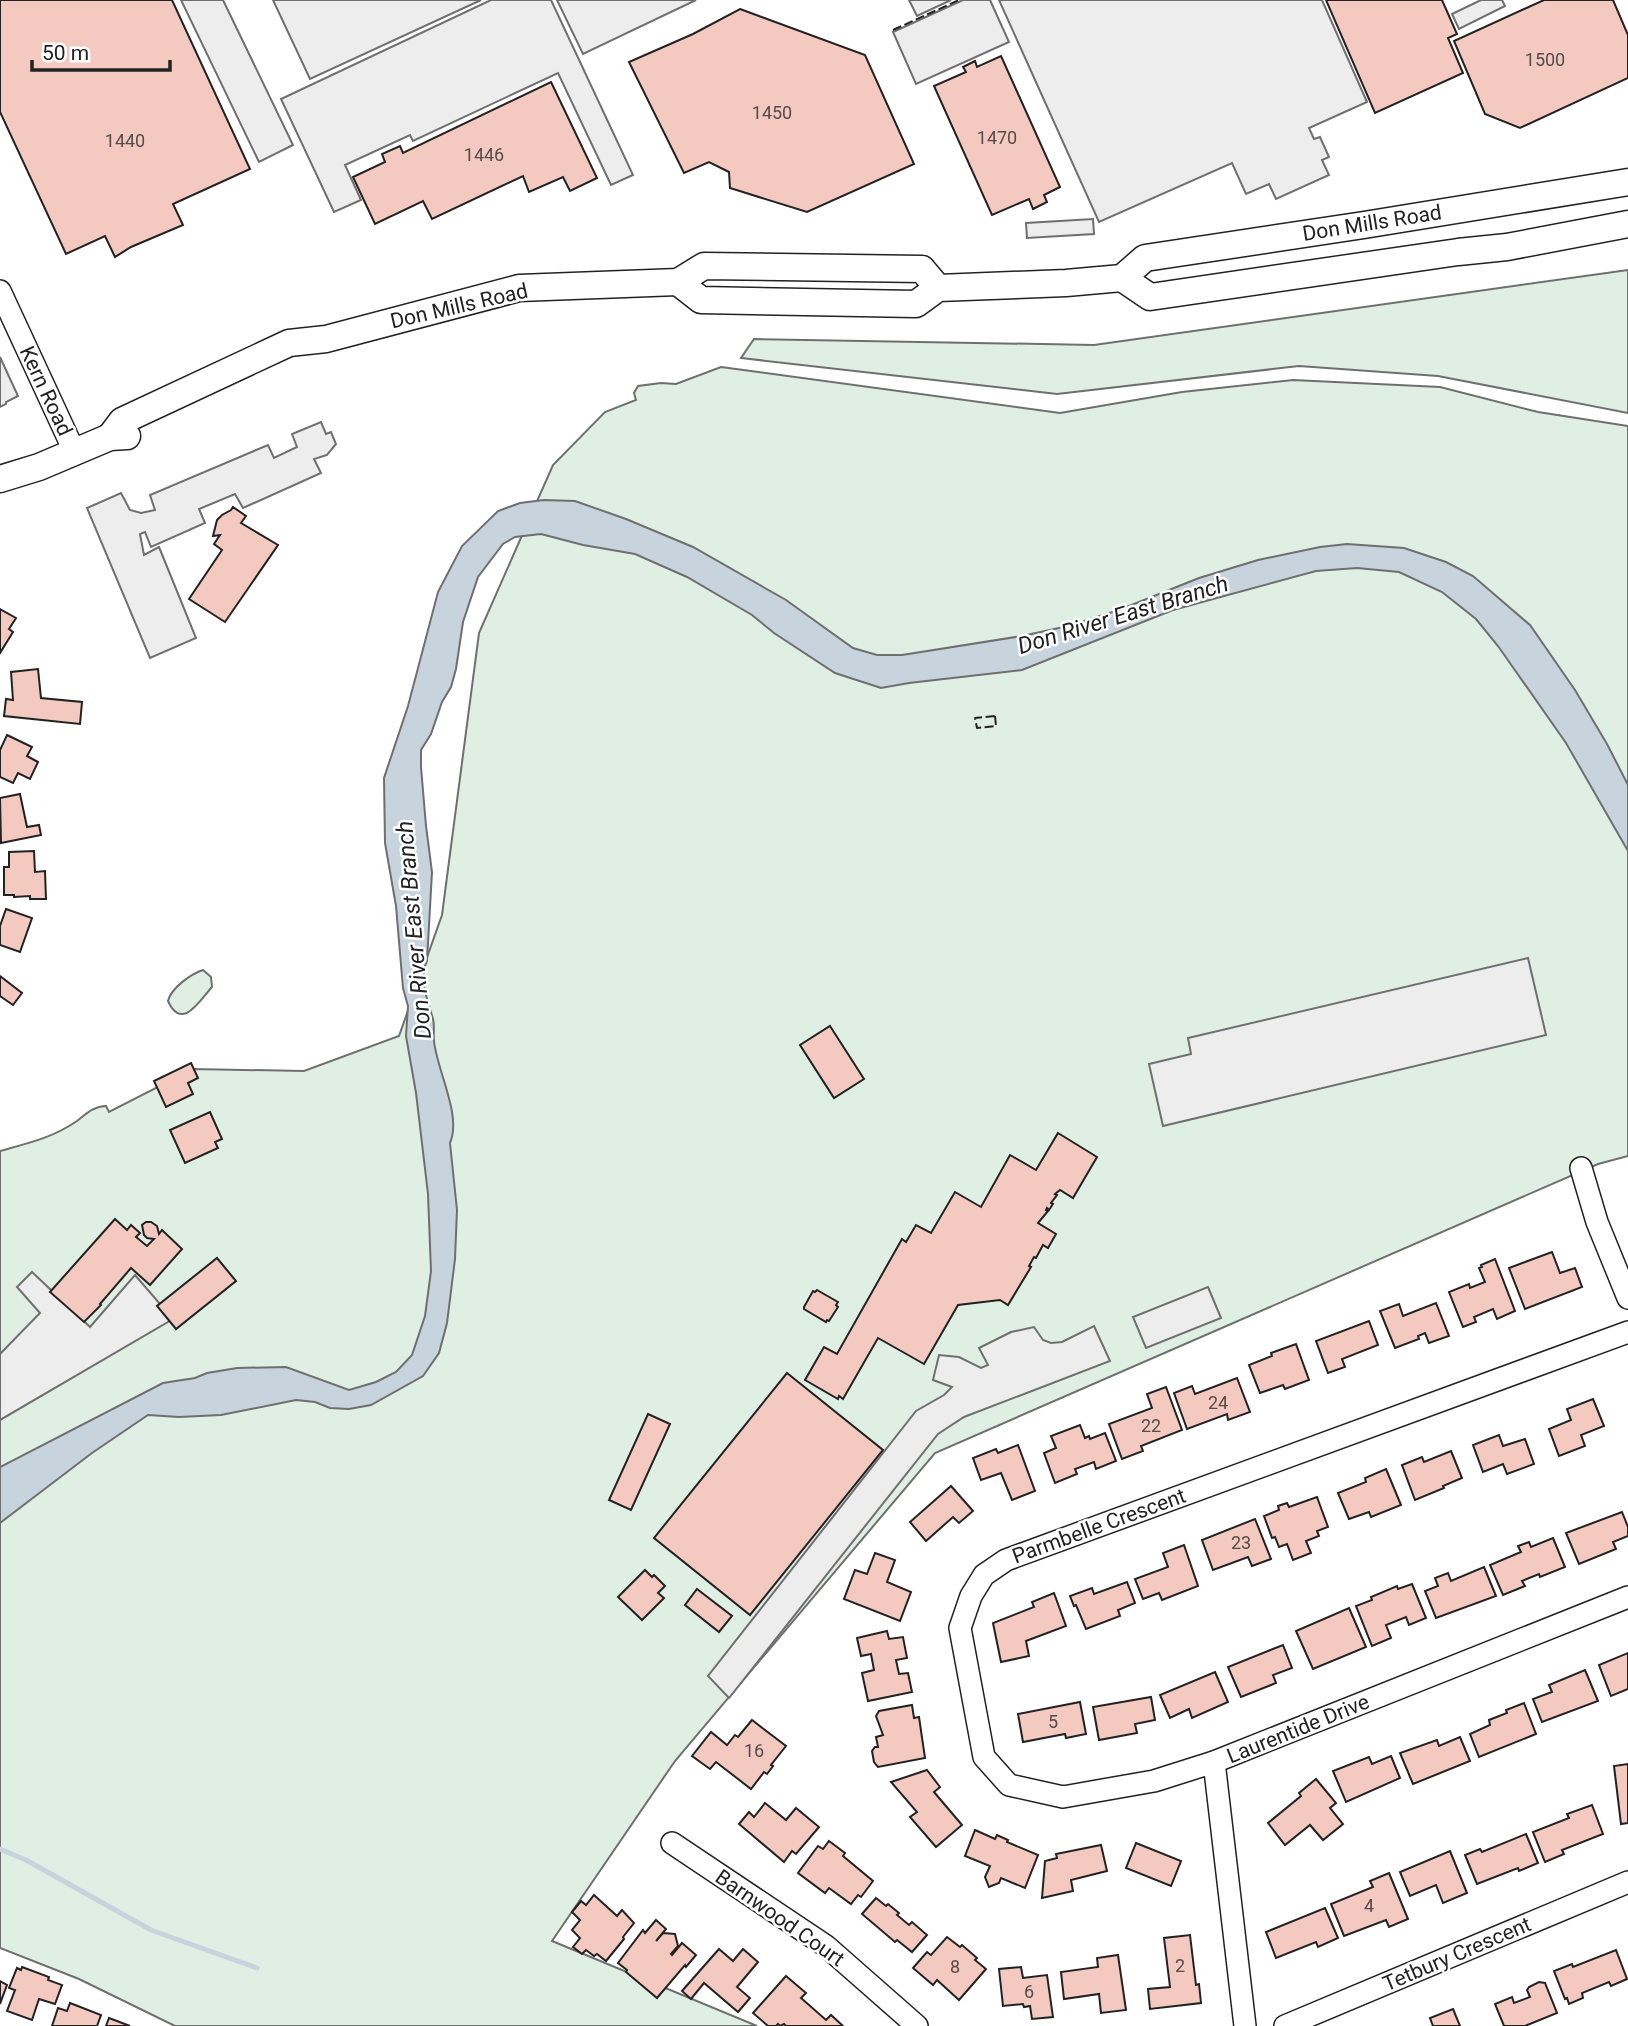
<svg xmlns="http://www.w3.org/2000/svg" width="1628" height="2026" font-family="Roboto,sans-serif">
<style>
.green{fill:#e0efe3;stroke:#6f6f6f;stroke-width:2}
.parking{fill:#ededed;stroke:#6f6f6f;stroke-width:2}
.water{fill:#c7d3dd;stroke:#6f6f6f;stroke-width:2}
.lines{fill:none;stroke-linecap:round;stroke-linejoin:round}
.stream{stroke:#c7d3dd;stroke-width:5}
.building{fill:#f3c9c0;stroke:#222;stroke-width:2}
.minor-casing{stroke:#222;stroke-width:24}
.major-casing{stroke:#222;stroke-width:29}
.minor{stroke:#fff;stroke-width:21}
.major{stroke:#fff;stroke-width:26}
.fence{stroke:#222;stroke-width:2;stroke-dasharray:9 3.5;stroke-linecap:butt}
.labels{text-anchor:middle;dominant-baseline:central;stroke-width:5;stroke-linejoin:round;paint-order:stroke}
.number-label{font-size:18px;fill:#564c4a}
.street-label{font-size:21px;fill:#222;stroke:#fff}
.water-label{font-size:23px;font-style:italic;fill:#222;stroke:#fff}
</style>
<rect width="100%" height="100%" fill="#fff"/>
<g class="green">
<path d="M1628 270V413L1438 376 1299 366 1057 394 741 358 754 339 1094 345Z"/>
<path d="M721 367 1060 413 1182 392 1293 380 1440 387 1538 412 1628 426V1156L1598 1164 935 1453 675 1761 552 1941 757 2026H175L79 1979 0 1948V1151C29 1143 52 1138 77 1121 86 1114 94 1106 106 1106L109 1112 193 1069 304 1071 399 1036 442 915 479 633 553 465 605 412 636 400 634 393 638 386 661 383 676 384Z"/>
<path d="M203 970 211 977 212 987C200 1000 182 1032 168 1001 171 988 191 974 203 970Z"/>
</g>
<g class="parking">
<path d="M181 0H223L293 145 259 162Z"/>
<path d="M273 0H481L310 79Z"/>
<path d="M491 0H551L633 175 611 185 558 73 413 141 410 135 345 165 361 200 334 212 281 99Z"/>
<path d="M557 0H696L583 54Z"/>
<path d="M909 0H951L917 16Z"/>
<path d="M963 0H990L1009 42 916 84 893 32Z"/>
<path d="M999 0H1322L1367 102 1309 128 1314 139 1320 137 1329 157 1322 160 1329 175 1276 199 1269 184 1246 194 1232 163 1099 222Z"/>
<path d="M1481 0H1502L1505 6 1459 29 1452 14Z"/>
<path d="M1093 219 1094 234 1027 238 1026 223Z"/>
<path d="M0 357 18 396 6 402V404L0 407Z"/>
<path d="M321 422 326 434 331 432 336 444 327 455 314 459 321 473 243 508 235 494 199 509 205 523 151 547 145 532 140 534 144 555 159 547 196 638 150 658 87 508 121 493 130 510 141 513 155 510 150 495 268 445 274 458 297 447 292 434Z"/>
<path d="M1528 958 1546 1035 1163 1126 1149 1064 1191 1054 1188 1038Z"/>
<path d="M32 1272 90 1327 135 1275 173 1319 0 1420V1354L40 1313 17 1287Z"/>
<path d="M1208 1287 1221 1318 1146 1348 1133 1317Z"/>
<path d="M1094 1326 1110 1361 964 1417 938 1434 729 1698 708 1676 916 1411 944 1395 952 1387 933 1380 939 1355 959 1357 981 1368 988 1365 979 1348 1011 1332 1034 1327 1043 1340 1051 1343 1062 1342Z"/>
</g>
<path class="water" d="M544 500 575 501 626 519 693 547 786 600 853 648 877 655H902L1022 636 1068 626 1119 610 1199 578 1258 560 1320 547 1347 544 1404 548 1446 562 1473 576 1530 625 1575 690 1607 744 1628 785V851L1566 743 1498 646 1476 619 1442 592 1399 572 1357 568 1316 571 1173 610 1022 670 909 683 881 688 835 673 774 633 752 615 687 577 635 554 583 545 541 534 515 537 503 544 478 577 463 622 456 669 451 687 442 702 431 734 421 750V767L426 826 432 872 427 961C418 980 428 1000 433 1019 435 1026 433 1034 434 1041 437 1071 462 1115 450 1143L457 1210 455 1259 447 1323 439 1353 423 1376 371 1405 349 1409 330 1408 315 1402 296 1400 221 1415 179 1417 148 1415 92 1453 0 1523V1467L163 1383 195 1378 207 1373 237 1368 286 1367 349 1390 376 1382 396 1372 412 1355 425 1316 431 1271 428 1194 416 1093 406 1036 408 1006 403 988 396 906 385 843 384 778 408 706 438 592 462 546 498 511 520 503Z"/>
<g class="lines">
<path class="stream" d="M0 1849 26 1860 151 1930 257 1968"/>
</g>
<g class="building">
<path d="M0 0H172L250 169 173 204 183 225 131 247 115 257 105 236 66 254 0 112Z"/>
<path d="M1326 0H1442L1457 34 1448 38 1463 73 1375 113Z"/>
<path d="M1544 0H1613L1628 35V78L1520 128 1485 114 1454 41Z"/>
<path d="M740 9 865 55 914 164 807 212 730 188 729 172 709 162 684 173 629 62 693 34Z"/>
<path d="M1001 56 1060 187 1044 195 1047 202 1033 209 1029 199 992 215 934 86 966 72 963 67 975 61 977 67Z"/>
<path d="M551 82 597 178 570 191 563 177 529 192 523 176 432 219 423 201 375 224 353 177 385 162 382 154 400 146 403 153Z"/>
<path d="M233 507 246 516 241 523 278 545 225 622 189 599 222 550 214 544 220 535 213 536 217 520 222 515 231 510Z"/>
<path d="M0 609 16 618 9 629 13 632 0 653Z"/>
<path d="M38 669 41 698 82 702 80 724 4 716 6 699 13 700 11 672Z"/>
<path d="M7 735 32 747 27 756 38 762 30 779 18 773 13 783 0 777V750Z"/>
<path d="M20 794 27 827 39 825 41 835 1 843 0 798Z"/>
<path d="M34 851 35 872 45 871 46 899H30V896L14 897V895H4V867H9V852Z"/>
<path d="M6 909 32 918 20 952 0 945V926Z"/>
<path d="M0 976 22 993 13 1005 0 996Z"/>
<path d="M830 1026 864 1079 834 1098 800 1045Z"/>
<path d="M191 1063 198 1078 188 1083 193 1094 166 1107 154 1081Z"/>
<path d="M210 1112 222 1139 215 1142 218 1148 185 1163 170 1130Z"/>
<path d="M1058 1133 1097 1157 1073 1198 1060 1190 1055 1194 1057 1195 1051 1203 1053 1204 1049 1210 1047 1208 1046 1210 1048 1211 1038 1223 1056 1234 1048 1248 1043 1245 1036 1258 1034 1257 1029 1266 1031 1267 1008 1305 1000 1300 958 1305 924 1364 878 1338 843 1399 839 1396 838 1399 805 1380 824 1347 837 1354 902 1239 906 1242 916 1225 931 1233 955 1192 981 1207 1010 1155 1036 1170Z"/>
<path d="M115 1219 127 1230 131 1225 140 1233 136 1237 147 1246 154 1239 147 1238 144 1235 142 1225 146 1222H151L157 1226 159 1234 162 1230 182 1249 150 1285 131 1268 100 1304 101 1305 84 1322 50 1292Z"/>
<path d="M1552 1252 1560 1273 1575 1268 1582 1287 1525 1309 1509 1268Z"/>
<path d="M217 1258 236 1281 176 1329 157 1306Z"/>
<path d="M1495 1259 1515 1311 1497 1319 1493 1309 1474 1317 1476 1322 1463 1327 1449 1292 1469 1284 1470 1288 1485 1282 1479 1268 1482 1267 1481 1265Z"/>
<path d="M817 1290 838 1302 836 1305 838 1307 829 1321 827 1320 826 1322 804 1309V1307L813 1291 815 1292Z"/>
<path d="M1436 1303 1449 1336 1429 1343 1425 1333 1418 1336 1419 1339 1395 1348 1380 1311 1399 1304 1403 1316Z"/>
<path d="M1369 1321 1378 1345 1342 1359 1345 1367 1328 1373 1316 1341Z"/>
<path d="M1296 1344 1309 1380 1285 1389 1283 1385 1260 1393 1249 1365 1272 1356 1271 1353Z"/>
<path d="M787 1373 883 1450 750 1615 654 1538Z"/>
<path d="M1237 1378 1250 1412 1228 1420 1227 1414 1187 1429 1174 1393 1192 1386 1195 1394Z"/>
<path d="M1166 1387 1182 1430 1141 1446 1143 1451 1122 1459 1109 1424 1152 1408 1147 1394Z"/>
<path d="M1593 1399 1604 1426 1581 1435 1585 1446 1559 1456 1549 1429 1571 1420 1567 1409Z"/>
<path d="M648 1414 670 1424 631 1510 609 1500Z"/>
<path d="M1080 1425 1085 1438 1089 1436 1090 1439 1105 1433 1116 1461 1096 1469 1094 1462 1075 1469 1077 1474 1055 1483 1044 1453 1056 1448 1051 1436Z"/>
<path d="M1499 1435 1503 1446 1525 1439 1534 1464 1507 1474 1503 1464 1483 1472 1473 1445Z"/>
<path d="M1018 1445 1035 1491 1012 1500 1001 1473 981 1480 973 1458 996 1449 998 1453Z"/>
<path d="M1451 1451 1462 1478 1443 1486 1444 1488 1415 1500 1402 1465 1422 1457 1424 1462Z"/>
<path d="M1386 1469 1401 1505 1371 1517 1369 1512 1349 1519 1338 1493 1366 1482 1365 1478Z"/>
<path d="M951 1486 973 1511 959 1523 953 1517 926 1541 910 1522Z"/>
<path d="M1317 1497 1328 1527 1317 1531 1319 1536 1306 1541 1311 1553 1293 1560 1287 1544 1279 1547 1275 1537 1272 1538 1264 1516 1279 1510 1278 1506 1287 1503 1289 1507Z"/>
<path d="M1622 1512 1628 1527V1536L1613 1542 1616 1549 1579 1564 1566 1533Z"/>
<path d="M1255 1519 1271 1559 1252 1566 1248 1557 1213 1570 1202 1540Z"/>
<path d="M1553 1538 1565 1567 1540 1577 1539 1574 1522 1581 1525 1586 1503 1595 1490 1565 1521 1552 1518 1546 1529 1542 1531 1547Z"/>
<path d="M1184 1545 1198 1586 1162 1600 1159 1593 1143 1599 1135 1579 1168 1567 1163 1553Z"/>
<path d="M875 1553 895 1560 887 1582 911 1592 900 1621 844 1599 855 1570 867 1574Z"/>
<path d="M1484 1567 1496 1596 1436 1618 1425 1591 1438 1586 1435 1578 1448 1573 1451 1581Z"/>
<path d="M645 1570 652 1577 654 1575 665 1586 658 1593 664 1598 642 1620 618 1597Z"/>
<path d="M1127 1582 1135 1603 1118 1610 1120 1616 1086 1629 1076 1605 1074 1606 1070 1596 1092 1588 1094 1594Z"/>
<path d="M1412 1584 1426 1618 1409 1625 1406 1617 1386 1625 1391 1638 1372 1646 1356 1606 1372 1600 1371 1597 1397 1586 1398 1589Z"/>
<path d="M697 1589 732 1616 719 1632 685 1605Z"/>
<path d="M1054 1593 1066 1626 1026 1641 1029 1656 1001 1662 993 1623 1034 1607 1032 1602Z"/>
<path d="M1349 1608 1366 1647 1313 1669 1296 1631Z"/>
<path d="M887 1631 889 1639 903 1637 907 1658 896 1660 899 1674 908 1673 912 1692 868 1701 862 1673 874 1670 871 1654 861 1656 857 1638Z"/>
<path d="M1283 1645 1292 1668 1273 1675 1276 1683 1241 1697 1228 1667Z"/>
<path d="M1628 1653V1689L1611 1696 1599 1665Z"/>
<path d="M1585 1670 1598 1701 1542 1722 1533 1699 1552 1692 1549 1685Z"/>
<path d="M1215 1672 1228 1702 1192 1718 1189 1709 1170 1718 1160 1695Z"/>
<path d="M1151 1697 1155 1720 1135 1724 1137 1733 1099 1740 1093 1707Z"/>
<path d="M1080 1702 1086 1734 1066 1738 1065 1734 1023 1742 1018 1714Z"/>
<path d="M1524 1703 1536 1734 1479 1757 1470 1734 1490 1725 1489 1720 1507 1713 1506 1710Z"/>
<path d="M912 1705 914 1718 919 1717 925 1758 878 1767 874 1762 872 1751 875 1747H878L876 1737 883 1735 876 1716 879 1711Z"/>
<path d="M752 1720 786 1746 771 1765 773 1766 767 1774 764 1772 751 1789 716 1762 710 1769 692 1756 711 1732 727 1745 735 1735 738 1737Z"/>
<path d="M1460 1737 1470 1761 1413 1784 1400 1753 1437 1740 1439 1746Z"/>
<path d="M1391 1756 1400 1778 1346 1802 1333 1771 1369 1757 1372 1764Z"/>
<path d="M1628 1764V1823L1621 1824 1614 1766Z"/>
<path d="M927 1770 940 1787 934 1792 962 1825 936 1847 910 1817 917 1812 891 1782Z"/>
<path d="M1316 1779 1336 1803 1330 1808 1343 1824 1323 1840 1310 1825 1285 1845 1268 1823 1301 1796 1299 1793Z"/>
<path d="M765 1803 786 1820 796 1808 819 1827 796 1854 792 1851 784 1862 739 1824 749 1812 754 1817Z"/>
<path d="M1592 1805 1603 1834 1562 1850 1564 1854 1545 1862 1533 1832 1569 1818 1567 1814Z"/>
<path d="M975 1830 995 1839 997 1835 1008 1840 1007 1842 1038 1855 1025 1888 1001 1878 999 1883 989 1887 985 1877 990 1866 965 1856Z"/>
<path d="M1526 1834 1538 1863 1519 1871 1518 1868 1477 1884 1465 1855 1480 1849 1482 1852Z"/>
<path d="M829 1841 845 1853 843 1856 873 1881 861 1897 858 1895 851 1904 829 1888 825 1893 798 1873 818 1846 823 1849Z"/>
<path d="M1136 1843 1181 1861 1171 1886 1126 1868Z"/>
<path d="M1101 1845 1107 1871 1071 1880 1073 1891 1042 1898 1045 1861 1057 1858 1056 1854Z"/>
<path d="M1450 1851 1467 1893 1443 1903 1436 1885 1410 1896 1400 1872Z"/>
<path d="M1389 1873 1408 1919 1389 1927 1386 1920 1344 1936 1331 1904 1373 1887 1370 1881Z"/>
<path d="M594 1895 617 1916 622 1910 634 1923 623 1937 624 1939 606 1961 597 1954 594 1956 586 1950 582 1954 573 1947 580 1938 572 1930 580 1920 572 1912 581 1901 586 1905Z"/>
<path d="M876 1898 886 1906 888 1904 899 1913 897 1915 909 1925 912 1922 927 1935 912 1952 897 1940 895 1942 862 1914Z"/>
<path d="M1325 1908 1338 1938 1318 1947 1316 1942 1276 1958 1266 1932Z"/>
<path d="M656 1920 666 1929 656 1941 663 1933 675 1934 678 1946 671 1954 672 1955 682 1943 696 1955 686 1967 685 1965 657 1998 626 1972 627 1970 618 1963 643 1930 645 1933Z"/>
<path d="M1190 1935 1196 1985 1199 1984 1201 2003 1150 2009 1148 1989 1170 1987 1164 1938Z"/>
<path d="M947 1937 960 1947 962 1945 977 1958 975 1960 986 1969 959 2000 937 1980 933 1985 913 1968 927 1952 931 1955Z"/>
<path d="M719 1949 733 1961 743 1949 758 1962 737 1987 750 1998 738 2012 704 1983 691 1999 682 1991Z"/>
<path d="M1616 1950 1627 1979 1611 1986 1609 1982 1582 1993 1583 1998 1569 2004 1567 1998 1565 1999 1554 1971 1572 1964 1573 1967Z"/>
<path d="M1118 1955 1126 2010 1101 2013 1099 1994 1064 1999 1061 1972 1098 1967 1097 1958Z"/>
<path d="M22 1967 49 1977 48 1980 62 1985 55 2004 39 1999 32 2020 7 2011 15 1990 9 1988 17 1968 21 1970Z"/>
<path d="M1021 1967 1023 1978 1047 1975 1053 2017 1032 2019 1030 2006 1024 2007 1023 2004 1003 2006 999 1969Z"/>
<path d="M786 1976 806 1993 801 1998 826 2020 831 2015 843 2026H786L784 2024 780 2026 778 2024 776 2026H768L753 2013Z"/>
<path d="M0 1981 7 1985 0 2004Z"/>
<path d="M1539 1982 1545 1983 1557 2013 1525 2026H1504L1495 2004 1512 1997 1514 2003 1530 1997 1527 1990 1529 1987Z"/>
<path d="M70 2003 101 2015 97 2026H52L58 2008 67 2011Z"/>
<path d="M1453 2009 1460 2026H1433L1430 2018Z"/>
<path d="M109 2018 130 2026H106Z"/>
</g>
<g class="lines">
<defs>
<g id="minor">
<path d="M0 291 75 453"/>
<path d="M1581 1168 1597 1222 1628 1298"/>
<path d="M1628 1332 1006 1560 984 1575 971 1596 960 1628 984 1757 1009 1785 1063 1797 1154 1781 1214 1762 1628 1597"/>
<path d="M1214 1762 1245 2026"/>
<path d="M672 1843 826 1946 917 2026"/>
<path d="M1285 2026 1628 1882"/>
</g>
<g id="major">
<path d="M1122 278 1150 297 1458 252 1507 247 1628 224"/>
<path d="M678 282 701 300 916 304 938 288 1066 283 1122 278 1145 258 1364 225 1628 182"/>
<path d="M110 437 122 421 289 343 326 339 519 288 678 282 704 266 922 269 938 288"/>
<path d="M0 479 39 467 110 437 127 436"/>
</g>
</defs>
<use href="#minor" class="minor-casing"/>
<use href="#major" class="major-casing"/>
<use href="#minor" class="minor"/>
<use href="#major" class="major"/>
<g class="fence">
<path d="M893 30 959 0"/>
<path d="M995 716 996 726 977 728 975 718Z"/>
</g>
</g>
<g class="labels">
<g class="number-label">
<text x="1545" y="59">1500</text>
<text x="772" y="112">1450</text>
<text x="997" y="137">1470</text>
<text x="125" y="140">1440</text>
<text x="484" y="154">1446</text>
<text x="1218" y="1402">24</text>
<text x="1151" y="1425">22</text>
<text x="1241" y="1542">23</text>
<text x="1053" y="1721">5</text>
<text x="754" y="1750">16</text>
<text x="1369" y="1905">4</text>
<text x="1180" y="1965">2</text>
<text x="955" y="1966">8</text>
<text x="1029" y="1991">6</text>
</g>
<g class="street-label">
<text transform="translate(1372 223) rotate(-9)">Don Mills Road</text>
<text transform="translate(459 306) rotate(-13)">Don Mills Road</text>
<text transform="translate(46 391) rotate(65)">Kern Road</text>
<text transform="translate(1099 1526) rotate(-20)">Parmbelle Crescent</text>
<text transform="translate(1298 1729) rotate(-22)">Laurentide Drive</text>
<text transform="translate(780 1918) rotate(35)">Barnwood Court</text>
<text transform="translate(1457 1954) rotate(-23)">Tetbury Crescent</text>
</g>
<g class="water-label">
<text transform="translate(1123 615) rotate(-17)">Don River East Branch</text>
<text transform="translate(414 930) rotate(-95)">Don River East Branch</text>
</g>
</g>
<path d="M32 60v10h138v-10" fill="none" stroke="#222222" stroke-width="3.5"/>
<text x="42" y="60" font-size="21" fill="#222222" stroke="#ffffff" stroke-width="5" paint-order="stroke">50 m</text>
</svg>
